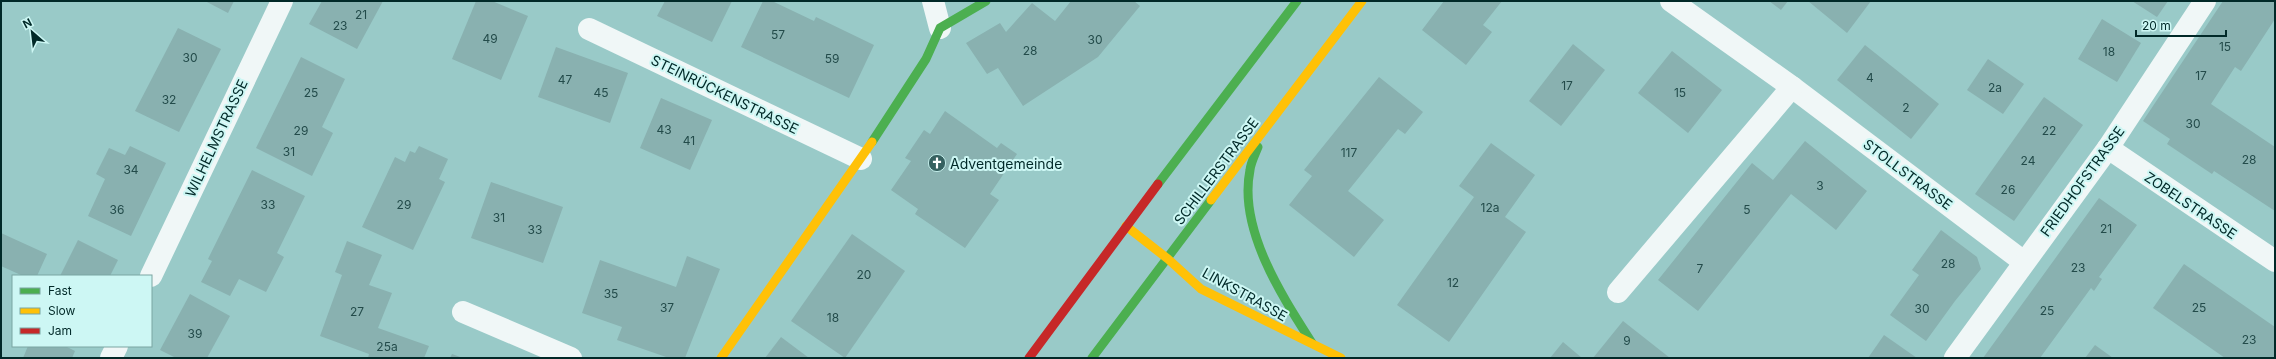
<svg xmlns="http://www.w3.org/2000/svg" width="2276" height="359" font-family="Inter,sans-serif">
<style>
.building{fill:#89b1b0}
.lines{fill:none;stroke-linecap:round;stroke-linejoin:round}
.street{stroke:#f0f7f7;stroke-width:22}
.fast{stroke:#4caf50;stroke-width:9}
.slow{stroke:#ffc107;stroke-width:9}
.jam{stroke:#c62828;stroke-width:9}
.labels{text-anchor:middle;dominant-baseline:central;stroke-width:4;stroke-linejoin:round;paint-order:stroke}
.number-label{font-size:12px;fill:#234b4a}
.street-label{font-size:14px;fill:#012928;stroke:#cdf7f4}
.poi-label{font-size:14px;fill:#012928;stroke:#cdf7f4;text-anchor:start}
</style>
<rect width="100%" height="100%" fill="#99cac8"/>
<g class="building">
<path d="M205 1H234L228 13Z"/>
<path d="M322 1H383L357 49 309 24Z"/>
<path d="M476 1H492L528 16 501 80 452 59Z"/>
<path d="M665 1H732L712 42 657 16Z"/>
<path d="M763 1H772L814 21 816 17 874 45 849 98 741 47Z"/>
<path d="M1071 1H1134L1140 6 1098 57 1023 106 998 68 987 74 966 43 1000 23 1006 32 1032 3 1055 21Z"/>
<path d="M1444 1H1502L1483 25 1492 32 1466 65 1422 30Z"/>
<path d="M1769 1H1788L1781 10Z"/>
<path d="M1808 1H1871L1847 33Z"/>
<path d="M2132 1H2168L2157 17Z"/>
<path d="M2223 1H2275V19L2241 71 2235 67 2211 104 2275 147V211L2214 171 2212 174 2167 144 2170 139 2143 121Z"/>
<path d="M2102 19 2141 43 2117 82 2078 59Z"/>
<path d="M178 28 221 49 179 132 135 111Z"/>
<path d="M1573 44 1605 70 1561 126 1529 101Z"/>
<path d="M1865 45 1939 104 1911 139 1837 80Z"/>
<path d="M556 47 628 73 610 123 538 97Z"/>
<path d="M1672 51 1722 90 1688 133 1638 93Z"/>
<path d="M301 57 345 79 322 127 333 133 312 176 256 148Z"/>
<path d="M1988 59 2024 84 2003 114 1967 90Z"/>
<path d="M1379 77 1423 112 1405 134 1398 129 1348 191 1384 220 1354 257 1289 205 1312 176 1304 170Z"/>
<path d="M2044 97 2083 125 2014 221 1975 194Z"/>
<path d="M661 98 712 120 690 170 640 148Z"/>
<path d="M945 111 997 148 1001 143 1017 154 990 194 999 200 965 248 915 214 918 209 891 190 911 161 905 158 924 130 930 134Z"/>
<path d="M1805 141 1867 191 1836 230 1791 194 1698 311 1658 280 1752 163 1773 180Z"/>
<path d="M1491 143 1535 175 1505 217 1526 232 1449 342 1397 305 1474 197 1459 186Z"/>
<path d="M130 146 166 163 131 236 88 216 105 179 96 174 109 148 125 155Z"/>
<path d="M419 146 448 159 439 179 445 182 413 250 362 227 395 157 405 162 410 151 415 153Z"/>
<path d="M252 170 305 196 277 253 284 257 266 292 239 279 230 296 201 282 212 261 208 259Z"/>
<path d="M491 182 563 207 543 263 471 238Z"/>
<path d="M2099 198 2137 225 2099 277 2102 279 2094 291 2091 288 2040 358H1983Z"/>
<path d="M1941 230 1977 257 1981 269 1955 301 1926 341 1890 315 1919 275 1912 270Z"/>
<path d="M1 233 47 254 37 276H23L1 266Z"/>
<path d="M852 234 905 271 845 358 791 321Z"/>
<path d="M78 240 118 260 110 276H60Z"/>
<path d="M347 241 382 255 369 285 392 293 378 328 429 346 424 358H368L369 354 320 336 342 275 335 272Z"/>
<path d="M687 256 720 269 685 358H669L617 340 622 327 582 313 600 260 676 287Z"/>
<path d="M2184 264 2275 327V358H2225L2153 308Z"/>
<path d="M190 294 230 316 207 358H176L160 350Z"/>
<path d="M1623 321 1670 358H1593Z"/>
<path d="M1884 335 1917 358H1868Z"/>
<path d="M781 337 809 358H765Z"/>
<path d="M1563 342 1582 358H1550Z"/>
<path d="M2095 345 2113 358H2085Z"/>
<path d="M28 346H65L75 351 72 358H23Z"/>
<path d="M452 354 463 358H450Z"/>
</g>
<g class="lines">
<g class="street">
<path d="M933 1 940 28"/>
<path d="M1671 1 1792 87 2024 262"/>
<path d="M589 29 861 159"/>
<path d="M2108 148 2275 261"/>
<path d="M151 276 282 1"/>
<path d="M1618 292 1792 87"/>
<path d="M463 312 571 358"/>
<path d="M111 358 117 346"/>
<path d="M1955 358 2108 148 2205 1"/>
</g>
<g class="fast">
<path d="M872 142 926 59 940 28 986 1"/>
<path d="M1258 147C1255 155 1251 162 1250 170 1238 229 1282 296 1312 343"/>
<path d="M1158 184 1297 1"/>
<path d="M1092 358 1211 200"/>
</g>
<g class="slow">
<path d="M1211 200 1362 1"/>
<path d="M1126 226 1168 259 1201 289 1341 358"/>
<path d="M721 358 872 142"/>
</g>
<path class="jam" d="M1029 358 1158 184"/>
</g>
<defs>
<symbol id="church-disc" viewBox="-11 -11 22 22"><circle r="9.5" fill="#366160" stroke="#cdf7f4"/><path d="M-1.2-6h2.4v3.5h3.3v2.4h-3.3V6h-2.4V-.1h-3.3v-2.4h3.3Z" fill="#fff"/></symbol>
</defs>
<g fill-rule="evenodd">
<use href="#church-disc" x="927" y="153" width="20" height="20"/>
</g>
<g class="labels">
<g class="number-label">
<text x="361" y="14">21</text>
<text x="340" y="25">23</text>
<text x="778" y="34">57</text>
<text x="490" y="38">49</text>
<text x="1095" y="39">30</text>
<text x="2225" y="46">15</text>
<text x="1030" y="50">28</text>
<text x="2109" y="51">18</text>
<text x="190" y="57">30</text>
<text x="832" y="58">59</text>
<text x="2201" y="75">17</text>
<text x="1870" y="77">4</text>
<text x="565" y="79">47</text>
<text x="1567" y="85">17</text>
<text x="1995" y="87">2a</text>
<text x="311" y="92">25</text>
<text x="601" y="92">45</text>
<text x="1680" y="92">15</text>
<text x="169" y="99">32</text>
<text x="1906" y="107">2</text>
<text x="2193" y="123">30</text>
<text x="664" y="129">43</text>
<text x="301" y="130">29</text>
<text x="2049" y="130">22</text>
<text x="689" y="140">41</text>
<text x="289" y="151">31</text>
<text x="1349" y="152">117</text>
<text x="2249" y="159">28</text>
<text x="2028" y="160">24</text>
<text x="131" y="169">34</text>
<text x="1820" y="185">3</text>
<text x="2008" y="189">26</text>
<text x="268" y="204">33</text>
<text x="404" y="204">29</text>
<text x="1490" y="207">12a</text>
<text x="117" y="209">36</text>
<text x="1747" y="209">5</text>
<text x="499" y="217">31</text>
<text x="2106" y="228">21</text>
<text x="535" y="229">33</text>
<text x="1948" y="263">28</text>
<text x="2078" y="267">23</text>
<text x="1700" y="268">7</text>
<text x="864" y="274">20</text>
<text x="1453" y="282">12</text>
<text x="611" y="293">35</text>
<text x="667" y="307">37</text>
<text x="2199" y="307">25</text>
<text x="1922" y="308">30</text>
<text x="2047" y="310">25</text>
<text x="357" y="311">27</text>
<text x="833" y="317">18</text>
<text x="195" y="333">39</text>
<text x="2249" y="339">23</text>
<text x="1627" y="340">9</text>
<text x="387" y="346">25a</text>
</g>
<g class="street-label">
<text transform="translate(725 94) rotate(26)">STEINRÜCKENSTRASSE</text>
<text transform="translate(216 138) rotate(-65)">WILHELMSTRASSE</text>
<text transform="translate(1216 171) rotate(-53)">SCHILLERSTRASSE</text>
<text transform="translate(1908 174) rotate(37)">STOLLSTRASSE</text>
<text transform="translate(2082 181) rotate(-54)">FRIEDHOFSTRASSE</text>
<text transform="translate(2191 205) rotate(34)">ZOBELSTRASSE</text>
<text transform="translate(1245 294) rotate(29)">LINKSTRASSE</text>
</g>
<g class="poi-label">
<text x="950" y="163">Adventgemeinde</text>
</g>
</g>
<rect width="2276" height="359" fill="none" stroke="#012928" stroke-width="4"/>
<rect x="12" y="275" width="140" height="72" fill="#cdf7f4" stroke="#7ba5a2"/>
<rect x="20" y="288" width="20" height="6" fill="#4caf50" stroke="#7ba5a2"/>
<text x="48" y="295" font-size="12" fill="#012928">Fast</text>
<rect x="20" y="308" width="20" height="6" fill="#ffc107" stroke="#7ba5a2"/>
<text x="48" y="315" font-size="12" fill="#012928">Slow</text>
<rect x="20" y="328" width="20" height="6" fill="#c62828" stroke="#7ba5a2"/>
<text x="48" y="335" font-size="12" fill="#012928">Jam</text>
<g transform="translate(32 32) rotate(332)" stroke="#cdf7f4" stroke-width="3" paint-order="stroke">
<path d="M0-3L7 15L0 10L-7 15Z" fill="#012928"/>
<text y="-6" font-size="11" font-weight="bold" text-anchor="middle" fill="#012928">N</text>
</g>
<path d="M2136 30v6h90v-6" fill="none" stroke="#012928" stroke-width="2"/>
<text x="2142" y="30" font-size="12" fill="#012928" stroke="#cdf7f4" stroke-width="3" paint-order="stroke">20 m</text>
</svg>
